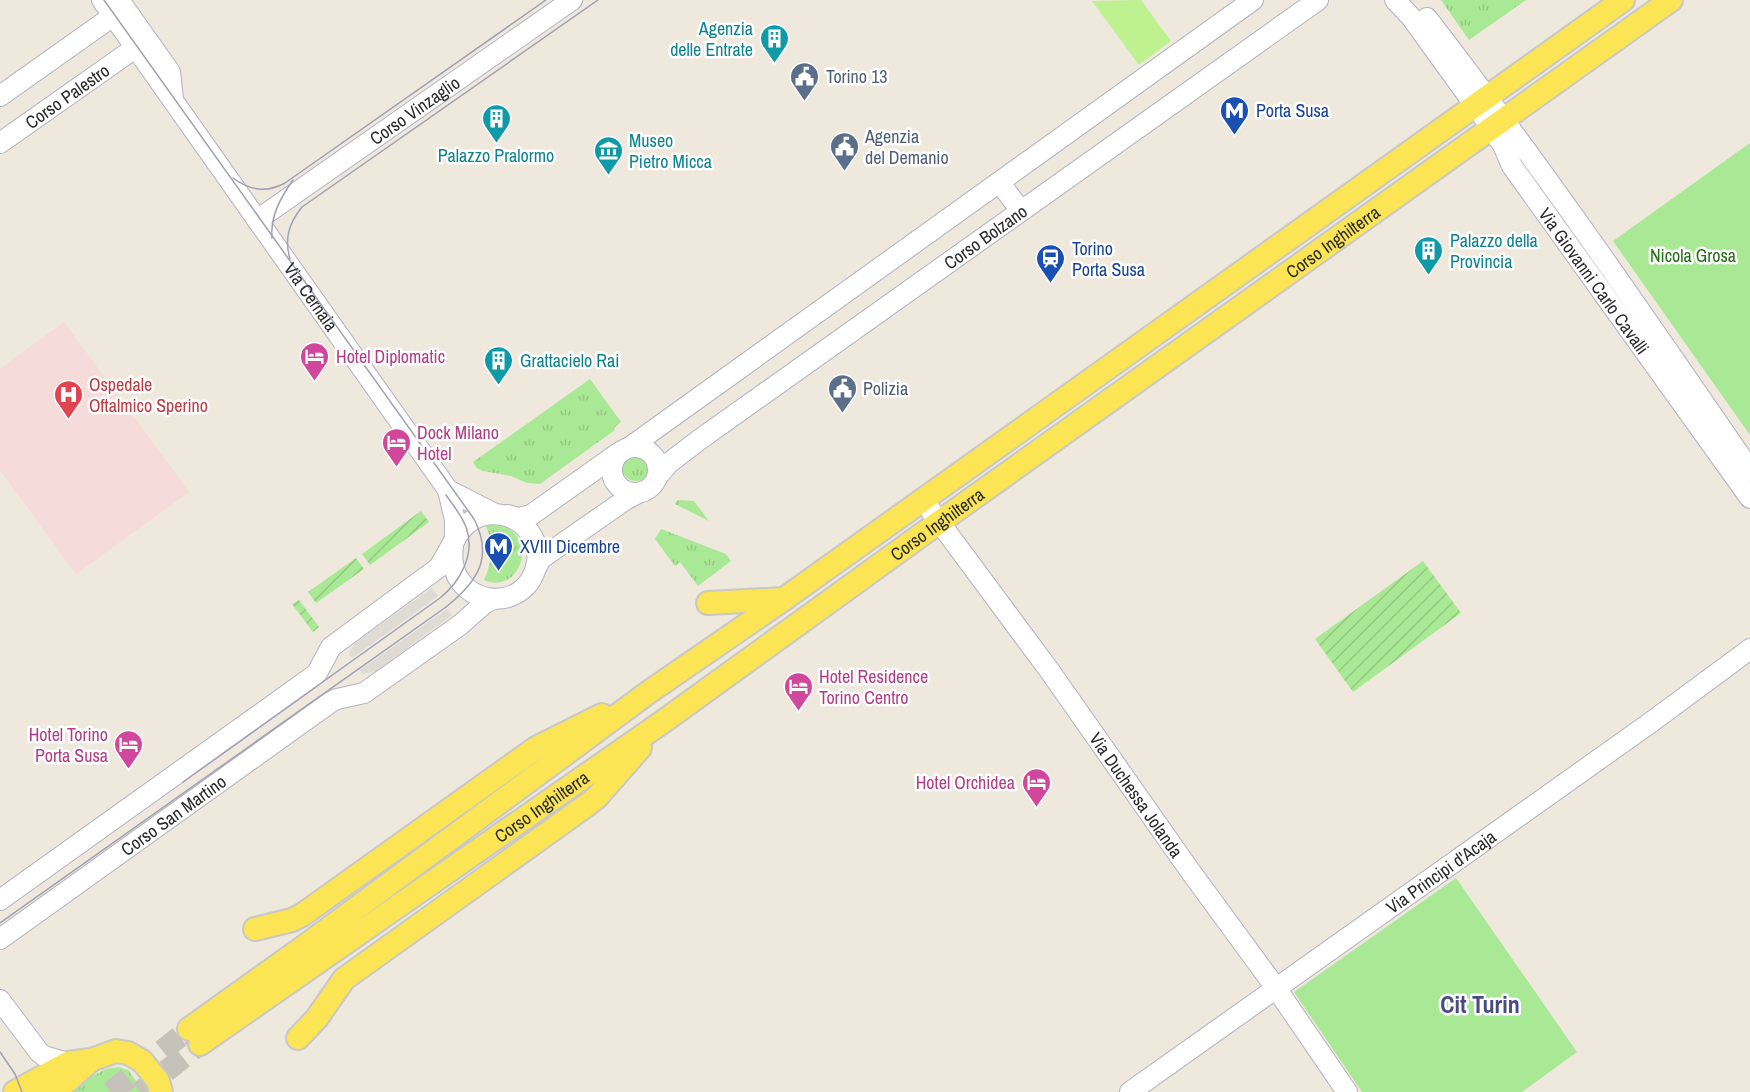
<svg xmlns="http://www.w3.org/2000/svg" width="1750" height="1092" font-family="'Archivo Narrow',sans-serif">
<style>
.medical{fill:#f5dbd9}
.grass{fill:url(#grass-tufts)}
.park{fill:#a9e995}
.garden{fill:url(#garden-furrows)}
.pitch{fill:#bef190}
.plaza{fill:#dedbd4}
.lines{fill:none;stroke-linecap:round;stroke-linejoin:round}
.primary-tunnel{stroke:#c7c2b9;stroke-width:22;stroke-dasharray:22 11;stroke-linecap:butt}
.secondary-casing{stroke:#b1b1c0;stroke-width:22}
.primary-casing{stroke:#c8c8c8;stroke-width:26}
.secondary{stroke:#fff;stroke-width:20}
.primary{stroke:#fbe555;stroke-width:22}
.tram{stroke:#9fa0b7;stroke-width:1.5}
.labels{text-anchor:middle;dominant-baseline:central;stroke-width:5;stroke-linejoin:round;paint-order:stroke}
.culture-label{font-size:18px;fill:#0d838f;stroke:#fff;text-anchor:start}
.service-label{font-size:18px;fill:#4e5e75;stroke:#fff;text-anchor:start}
.street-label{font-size:18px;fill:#2b2b2b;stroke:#fff}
.transit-label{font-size:18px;fill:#164399;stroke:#fff;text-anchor:start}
.park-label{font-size:18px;fill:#1f6f15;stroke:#fff}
.hotel-label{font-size:18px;fill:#b23c85;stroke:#fff;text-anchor:start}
.health-label{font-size:18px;fill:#be3a42;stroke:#fff;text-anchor:start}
.district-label{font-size:24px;font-weight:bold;fill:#484c80;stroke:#fff}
</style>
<defs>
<pattern id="grass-tufts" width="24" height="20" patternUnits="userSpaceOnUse" patternTransform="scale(1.5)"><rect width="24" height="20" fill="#a9e995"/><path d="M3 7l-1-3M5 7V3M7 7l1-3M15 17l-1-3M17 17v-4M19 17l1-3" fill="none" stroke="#92c881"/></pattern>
<pattern id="garden-furrows" width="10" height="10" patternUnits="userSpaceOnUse" patternTransform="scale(1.5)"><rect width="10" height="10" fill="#a9e995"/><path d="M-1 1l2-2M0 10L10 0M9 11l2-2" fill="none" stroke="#92c881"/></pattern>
</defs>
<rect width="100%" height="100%" fill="#eee8dd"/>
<path class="medical" d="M64 322 189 492 76 574 0 470V369Z"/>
<g class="grass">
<path d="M1441 0H1526L1469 40Z"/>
<path d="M590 379 621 422 614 428 615 430 540 484 527 483 511 476 483 471 477 468 473 462Z"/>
<circle cx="636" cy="467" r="14"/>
<path d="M677 500 694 501 709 521 675 504Z"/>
<path d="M492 525C541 526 524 597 484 580 492 563 494 544 486 526Z"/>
<path d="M661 529 726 554 731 561 698 586 680 562 675 566 655 539Z"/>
<path d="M119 1067 128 1070 144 1092H62L106 1069Z"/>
</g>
<g class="park">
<path d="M1750 143V435L1613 241Z"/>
<path d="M1456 878 1577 1052 1522 1092H1362L1294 992Z"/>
</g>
<g class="garden">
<path d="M421 511 429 522 370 565 362 554Z"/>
<path d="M356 558 364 569 316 603 308 592Z"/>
<path d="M1423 561 1461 613 1353 692 1315 639Z"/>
<path d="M299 600 319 627 313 632 292 604Z"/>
</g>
<path class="pitch" d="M1141 0 1171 41 1139 65 1092 1Z"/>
<g class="plaza">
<path d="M432 588 438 596 352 658 349 653 355 643Z"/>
<path d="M447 609 452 615 376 671 363 674 361 672 360 670Z"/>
</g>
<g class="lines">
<g class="primary-tunnel">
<path d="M111 1092 189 1029"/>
<path d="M140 1092 200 1044"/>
</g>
<defs>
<g id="secondary">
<path id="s1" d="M102 0 448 490 493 513"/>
<path d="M119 0 170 72 173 100"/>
<path id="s2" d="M1395 0 1411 17 1492 129 1503 145 1512 166 1750 498"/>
<path d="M1427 18C1540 164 1645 317 1750 470"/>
<path d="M0 96 113 16"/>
<path id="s3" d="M0 143 135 48"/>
<path d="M1000 183 1021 211"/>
<path id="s4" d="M257 220 572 0"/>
<circle cx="635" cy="470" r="23"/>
<path d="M630 447 1253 0"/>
<path id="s5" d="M658 476 669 463 699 440 1318 0"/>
<path d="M448 490 455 520V540"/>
<path id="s6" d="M923 500 1049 670 1188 868 1276 988 1347 1092"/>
<path d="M508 515 518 518 531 515 620 452"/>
<path d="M536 568 541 559 549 553 625 500 638 493"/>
<path d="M0 900 312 677 317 673 331 647 438 568C449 554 454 534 468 523 498 500 542 525 537 562 528 619 444 606 453 547"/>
<path id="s7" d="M0 939 331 702 337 699 364 693 460 625 485 603 494 599"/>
<path d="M0 1000 39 1052 44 1056 68 1063"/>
<path id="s8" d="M1130 1092 1650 723 1750 649"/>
</g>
<g id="primary">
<path d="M708 603 784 599"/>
<path d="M255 929 292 920 302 915 536 748 602 715"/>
<path d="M189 1029 305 946 649 692 784 599 1623 0"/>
<path d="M298 1038 317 1018 344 979 587 805 597 797 640 748"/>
<path id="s9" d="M200 1044 664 721 924 533 1671 0"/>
<path d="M15 1092 68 1063 91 1060 116 1051 128 1053 142 1061 158 1081 161 1092"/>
<path d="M49 1092 65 1083 88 1063"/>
</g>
</defs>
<use href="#secondary" class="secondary-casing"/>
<use href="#primary" class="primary-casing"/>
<use href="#secondary" class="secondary"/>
<use href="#primary" class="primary"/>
<g class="tram">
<path d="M233 178C249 190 267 193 285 183L546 0"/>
<path d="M272 238C270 216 281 197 293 180"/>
<path d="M290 259C284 239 289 223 302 207L598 0"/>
<path d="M183 782 440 598C460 582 476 554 466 527 462 516 453 505 446 495"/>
<path d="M0 923 446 607C477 582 494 558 474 519L104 0"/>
<path d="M0 1052 15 1074 22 1092"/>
</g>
</g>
<defs>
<symbol id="building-pin" viewBox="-11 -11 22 30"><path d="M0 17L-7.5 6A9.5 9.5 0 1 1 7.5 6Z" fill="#0f9aa8" stroke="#fff"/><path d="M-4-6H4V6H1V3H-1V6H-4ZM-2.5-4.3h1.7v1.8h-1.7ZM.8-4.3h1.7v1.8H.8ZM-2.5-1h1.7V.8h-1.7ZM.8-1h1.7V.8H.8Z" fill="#fff"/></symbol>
<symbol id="civic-pin" viewBox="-11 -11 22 30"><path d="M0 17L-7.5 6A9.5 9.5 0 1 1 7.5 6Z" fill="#5c6f8a" stroke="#fff"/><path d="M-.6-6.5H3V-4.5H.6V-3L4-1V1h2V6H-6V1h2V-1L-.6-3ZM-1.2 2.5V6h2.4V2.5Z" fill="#fff"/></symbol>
<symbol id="metro-pin" viewBox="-11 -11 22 30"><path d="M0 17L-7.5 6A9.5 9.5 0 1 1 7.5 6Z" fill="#1a4fb4" stroke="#fff"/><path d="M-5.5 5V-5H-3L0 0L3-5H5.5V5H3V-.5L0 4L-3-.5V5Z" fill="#fff"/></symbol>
<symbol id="museum-pin" viewBox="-11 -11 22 30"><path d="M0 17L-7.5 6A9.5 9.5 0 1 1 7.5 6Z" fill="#0f9aa8" stroke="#fff"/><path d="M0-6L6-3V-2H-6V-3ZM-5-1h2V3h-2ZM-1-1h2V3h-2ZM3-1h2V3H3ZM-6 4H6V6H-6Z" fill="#fff"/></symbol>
<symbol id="station-pin" viewBox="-11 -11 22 30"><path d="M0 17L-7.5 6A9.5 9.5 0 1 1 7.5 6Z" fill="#1a4fb4" stroke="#fff"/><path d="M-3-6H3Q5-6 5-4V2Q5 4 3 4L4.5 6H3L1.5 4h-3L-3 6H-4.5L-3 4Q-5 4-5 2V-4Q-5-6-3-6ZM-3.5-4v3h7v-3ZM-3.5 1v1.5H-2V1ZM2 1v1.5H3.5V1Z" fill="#fff"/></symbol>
<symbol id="hotel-pin" viewBox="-11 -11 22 30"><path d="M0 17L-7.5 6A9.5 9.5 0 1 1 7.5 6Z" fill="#d1479c" stroke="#fff"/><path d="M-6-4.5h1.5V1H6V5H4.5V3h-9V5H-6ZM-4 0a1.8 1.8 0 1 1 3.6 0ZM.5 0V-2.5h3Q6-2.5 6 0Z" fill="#fff"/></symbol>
<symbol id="hospital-pin" viewBox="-11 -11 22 30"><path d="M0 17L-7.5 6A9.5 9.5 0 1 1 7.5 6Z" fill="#e0444e" stroke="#fff"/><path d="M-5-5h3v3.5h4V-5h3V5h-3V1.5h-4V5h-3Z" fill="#fff"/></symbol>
</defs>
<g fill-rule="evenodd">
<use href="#building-pin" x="758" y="22" width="33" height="45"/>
<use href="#civic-pin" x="788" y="60" width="33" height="45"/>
<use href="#metro-pin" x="1218" y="94" width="33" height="45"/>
<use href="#building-pin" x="480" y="102" width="33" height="45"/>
<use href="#civic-pin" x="828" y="130" width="33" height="45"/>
<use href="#museum-pin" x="592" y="134" width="33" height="45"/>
<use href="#building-pin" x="1412" y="234" width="33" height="45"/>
<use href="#station-pin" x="1034" y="242" width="33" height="45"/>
<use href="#hotel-pin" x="298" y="340" width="33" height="45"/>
<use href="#building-pin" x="482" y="344" width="33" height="45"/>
<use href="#civic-pin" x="826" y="372" width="33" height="45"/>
<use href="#hospital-pin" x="52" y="378" width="33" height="45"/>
<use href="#hotel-pin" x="380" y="426" width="33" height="45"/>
<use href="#metro-pin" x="482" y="530" width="33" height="45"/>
<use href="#hotel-pin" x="782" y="670" width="33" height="45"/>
<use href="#hotel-pin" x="112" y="728" width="33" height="45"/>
<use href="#hotel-pin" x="1020" y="766" width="33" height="45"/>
</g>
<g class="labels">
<g class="culture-label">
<text x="753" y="28" text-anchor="end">Agenzia<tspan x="753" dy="21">delle Entrate</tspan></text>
<text x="629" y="140">Museo<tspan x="629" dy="21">Pietro Micca</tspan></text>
<text x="496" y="155" text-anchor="middle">Palazzo Pralormo</text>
<text x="1450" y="240">Palazzo della<tspan x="1450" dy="21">Provincia</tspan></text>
<text x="520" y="360">Grattacielo Rai</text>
</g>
<g class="service-label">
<text x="826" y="76">Torino 13</text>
<text x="865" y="136">Agenzia<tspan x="865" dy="21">del Demanio</tspan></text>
<text x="863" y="388">Polizia</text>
</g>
<g class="street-label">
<text stroke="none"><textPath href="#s3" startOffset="82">Corso Palestro</textPath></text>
<text stroke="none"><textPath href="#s4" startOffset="192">Corso Vinzaglio</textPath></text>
<text stroke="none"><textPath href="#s5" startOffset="406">Corso Bolzano</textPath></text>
<text stroke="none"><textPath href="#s9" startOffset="1388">Corso Inghilterra</textPath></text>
<text stroke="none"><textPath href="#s2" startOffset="345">Via Giovanni Carlo Cavalli</textPath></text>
<text stroke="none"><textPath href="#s1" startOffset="363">Via Cernaia</textPath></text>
<text stroke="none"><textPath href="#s9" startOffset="902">Corso Inghilterra</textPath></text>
<text stroke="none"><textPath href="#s6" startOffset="364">Via Duchessa Jolanda</textPath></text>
<text stroke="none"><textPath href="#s9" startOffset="416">Corso Inghilterra</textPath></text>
<text stroke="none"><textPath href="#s7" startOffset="213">Corso San Martino</textPath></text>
<text stroke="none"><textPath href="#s8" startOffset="381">Via Principi d'Acaja</textPath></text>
</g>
<g class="transit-label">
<text x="1256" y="110">Porta Susa</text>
<text x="1072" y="248">Torino<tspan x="1072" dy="21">Porta Susa</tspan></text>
<text x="520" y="546">XVIII Dicembre</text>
</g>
<g class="park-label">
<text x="1693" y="255">Nicola Grosa</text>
</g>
<g class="hotel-label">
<text x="336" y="356">Hotel Diplomatic</text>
<text x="417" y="432">Dock Milano<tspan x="417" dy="21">Hotel</tspan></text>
<text x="819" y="676">Hotel Residence<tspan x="819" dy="21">Torino Centro</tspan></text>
<text x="108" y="734" text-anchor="end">Hotel Torino<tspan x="108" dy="21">Porta Susa</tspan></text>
<text x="1015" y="782" text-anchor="end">Hotel Orchidea</text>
</g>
<g class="health-label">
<text x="89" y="384">Ospedale<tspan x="89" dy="21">Oftalmico Sperino</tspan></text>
</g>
<g class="district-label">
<text x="1480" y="1004">Cit Turin</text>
</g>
</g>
</svg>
